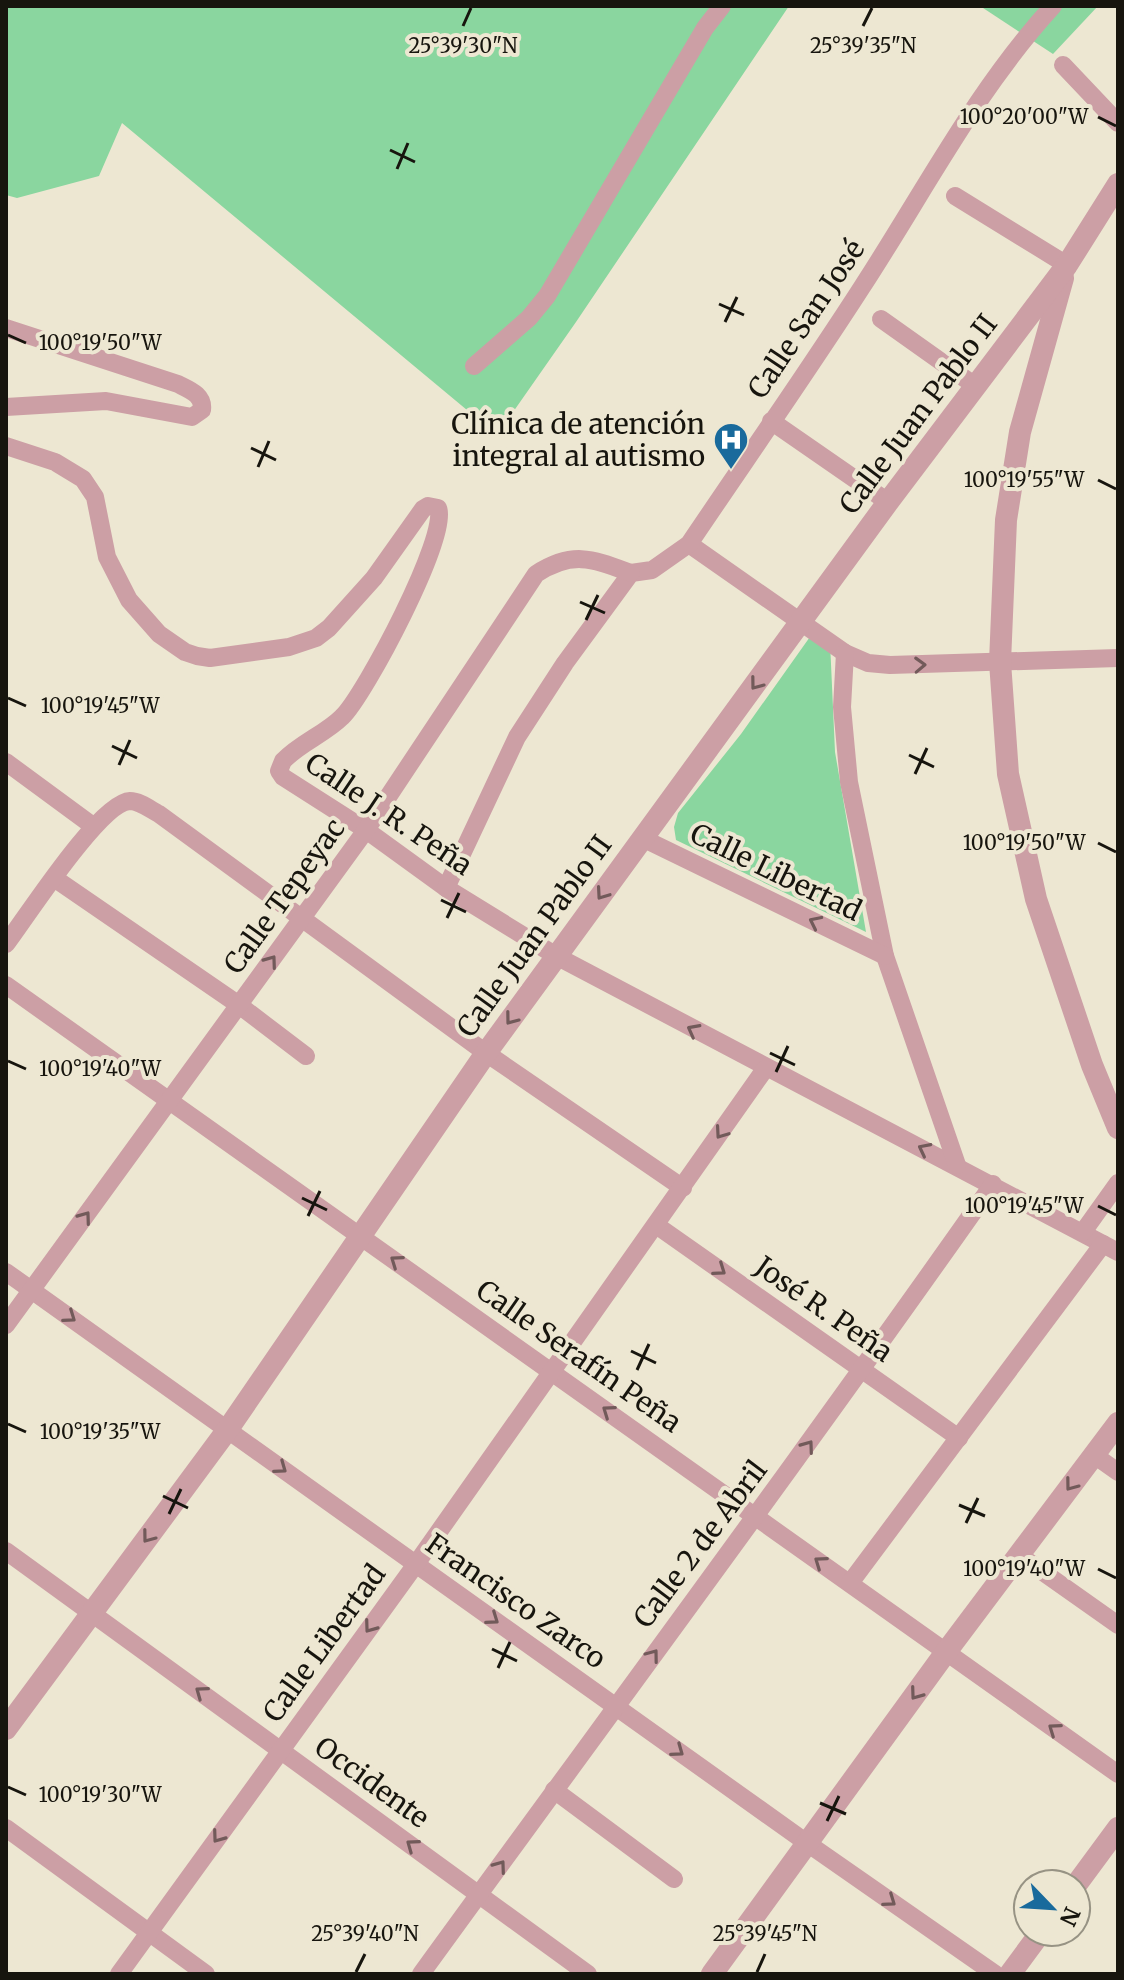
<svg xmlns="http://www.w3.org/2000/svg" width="1124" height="1980" font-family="Merriweather,serif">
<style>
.green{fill:#8ad69f}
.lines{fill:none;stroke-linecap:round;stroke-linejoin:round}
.minor{stroke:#cc9fa5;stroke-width:18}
.tertiary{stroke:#cc9fa5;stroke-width:22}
.oneway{stroke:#725a5a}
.ticks{fill:none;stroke:#17150e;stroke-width:3}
.labels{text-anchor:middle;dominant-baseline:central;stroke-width:8;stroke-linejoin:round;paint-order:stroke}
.street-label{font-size:28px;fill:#17150e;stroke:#ede7d2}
.poi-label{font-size:28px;fill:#17150e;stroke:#ede7d2;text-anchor:end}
.ticks-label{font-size:20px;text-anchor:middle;fill:#17150e;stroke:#ede7d2;stroke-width:8;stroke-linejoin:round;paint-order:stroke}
</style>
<rect width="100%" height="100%" fill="#ede7d2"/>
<g class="green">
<path d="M6 6H789L576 322 497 435 122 123 99 176 17 198 6 195Z"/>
<path d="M980 6H1098L1053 54Z"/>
<path d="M812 634 830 642 835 752 866 932 676 840 674 827 678 813 741 734Z"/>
</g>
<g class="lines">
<g class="minor">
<path d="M1063 65 1118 123"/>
<path d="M955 196 1067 265"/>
<path d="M881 319 974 385"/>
<path d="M6 328 178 384C190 390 204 395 202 410L192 417 106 401 6 407"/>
<path d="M474 366 529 318 547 296 705 28 722 6"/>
<path d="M771 421 888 502"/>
<path d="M6 446 55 462 83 479 95 497 107 557 129 600 159 634 185 652 197 656 210 658 289 647 316 638 329 628 374 578 423 509 428 506 438 508C450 534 365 695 342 717 325 734 300 743 283 761L279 771 283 777 366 830 446 888 558 957 1118 1252"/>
<path d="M689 544 845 653 868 663 890 665 1118 658"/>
<path d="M845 653 842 707 849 782 885 956 957 1165"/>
<path d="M6 762 93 826"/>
<path d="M642 838 885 956"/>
<path d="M54 878 239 1005 306 1056"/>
<path d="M446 888 517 737 565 663 631 573 652 570 689 544C747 458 806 374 862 287 924 192 976 90 1053 6"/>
<path d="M6 944C26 918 100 802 130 801 140 801 151 810 159 814L486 1053 683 1188"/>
<path d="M6 985 1118 1774"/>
<path d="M656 1225 959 1438"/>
<path d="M1083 1232 1118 1183"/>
<path d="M6 1272 807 1843 995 1974"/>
<path d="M6 1325 366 830 536 574C573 550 593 559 631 573"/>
<path d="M1094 1455 1118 1472"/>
<path d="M6 1551 588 1974"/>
<path d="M1019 1555 1118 1625"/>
<path d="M850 1583 1103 1244"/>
<path d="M554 1790 674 1879"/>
<path d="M6 1828 206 1974"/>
<path d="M119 1974 416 1564 765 1069"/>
<path d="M421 1974C612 1711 806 1450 993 1184"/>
</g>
<g class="tertiary">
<path d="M1063 278 1020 432 1006 520 1000 662 1008 774 1036 899 1092 1065 1118 1128"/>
<path d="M6 1729 228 1429 486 1053 888 502 1067 265 1118 184"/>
<path d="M1076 1885 1118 1828"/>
<path d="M712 1974 946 1652 1118 1423"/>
<path d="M1010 1974 1041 1932"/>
</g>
</g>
<defs><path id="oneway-chevron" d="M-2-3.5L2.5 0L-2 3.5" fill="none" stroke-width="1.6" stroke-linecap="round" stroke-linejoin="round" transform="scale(2)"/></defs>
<g class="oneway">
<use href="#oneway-chevron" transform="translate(920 665) rotate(-2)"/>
<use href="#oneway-chevron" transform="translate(756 684) rotate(127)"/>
<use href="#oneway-chevron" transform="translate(602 894) rotate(125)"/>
<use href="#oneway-chevron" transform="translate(815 922) rotate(-154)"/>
<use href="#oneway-chevron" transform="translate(271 961) rotate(-54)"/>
<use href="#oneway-chevron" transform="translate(511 1019) rotate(127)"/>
<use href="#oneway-chevron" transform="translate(693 1030) rotate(-152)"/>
<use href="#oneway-chevron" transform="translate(721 1133) rotate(125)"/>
<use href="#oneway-chevron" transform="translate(924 1149) rotate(-153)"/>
<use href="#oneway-chevron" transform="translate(85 1217) rotate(-54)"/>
<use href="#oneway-chevron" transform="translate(396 1261) rotate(-145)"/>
<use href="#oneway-chevron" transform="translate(720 1270) rotate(35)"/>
<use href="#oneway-chevron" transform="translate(70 1317) rotate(35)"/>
<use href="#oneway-chevron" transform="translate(608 1411) rotate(-145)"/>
<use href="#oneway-chevron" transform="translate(808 1446) rotate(-54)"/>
<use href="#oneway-chevron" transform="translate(281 1468) rotate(36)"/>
<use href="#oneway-chevron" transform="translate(1071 1485) rotate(127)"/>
<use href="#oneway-chevron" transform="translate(148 1537) rotate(127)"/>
<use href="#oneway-chevron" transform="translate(820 1562) rotate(-145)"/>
<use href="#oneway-chevron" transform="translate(493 1619) rotate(35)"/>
<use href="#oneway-chevron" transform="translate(370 1627) rotate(126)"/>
<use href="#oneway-chevron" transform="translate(653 1655) rotate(-53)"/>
<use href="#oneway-chevron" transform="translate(201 1692) rotate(-144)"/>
<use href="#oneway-chevron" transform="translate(916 1694) rotate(126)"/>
<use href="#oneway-chevron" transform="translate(1054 1729) rotate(-145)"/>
<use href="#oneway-chevron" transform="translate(678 1751) rotate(36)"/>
<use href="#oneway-chevron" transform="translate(218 1837) rotate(126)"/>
<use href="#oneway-chevron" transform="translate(412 1845) rotate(-144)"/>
<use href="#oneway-chevron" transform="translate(500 1866) rotate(-54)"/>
<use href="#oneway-chevron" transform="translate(890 1901) rotate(35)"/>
</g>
<path class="ticks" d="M463 26 471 8M863 26 872 8M1098 117 1116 126M390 150 415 162M397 169 408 143M719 304 744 315M725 322 737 297M8 335 26 343M251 448 276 460M258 467 269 441M1098 480 1116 489M580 602 605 613M586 620 598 595M8 698 26 706M112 746 137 758M909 755 934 767M119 765 130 740M915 774 927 748M1098 843 1116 852M441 900 466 912M447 918 459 893M770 1053 795 1065M8 1061 26 1069M776 1072 788 1046M302 1198 327 1210M1098 1206 1116 1215M308 1216 320 1191M631 1351 656 1363M637 1370 649 1344M8 1424 26 1432M163 1496 188 1508M959 1505 985 1516M169 1514 181 1489M966 1523 978 1498M1098 1569 1116 1578M492 1649 517 1661M498 1668 510 1642M8 1787 26 1795M820 1803 846 1814M827 1821 839 1796M356 1972 365 1954M757 1972 765 1954"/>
<defs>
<symbol id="hospital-pin" viewBox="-11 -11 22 30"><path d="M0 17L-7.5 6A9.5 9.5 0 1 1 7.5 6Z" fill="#196a9c" stroke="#ede7d2"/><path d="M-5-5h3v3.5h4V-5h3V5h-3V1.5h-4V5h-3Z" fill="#fff"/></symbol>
</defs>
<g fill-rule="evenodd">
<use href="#hospital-pin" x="711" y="420" width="40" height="54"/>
</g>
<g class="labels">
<g class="street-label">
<text transform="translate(806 319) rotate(-56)">Calle San José</text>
<text transform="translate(918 414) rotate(-53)">Calle Juan Pablo II</text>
<text transform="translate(389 814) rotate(34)">Calle J. R. Peña</text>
<text transform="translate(776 872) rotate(26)">Calle Libertad</text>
<text transform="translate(284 896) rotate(-54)">Calle Tepeyac</text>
<text transform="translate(534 936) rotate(-54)">Calle Juan Pablo II</text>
<text transform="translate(824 1309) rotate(35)">José R. Peña</text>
<text transform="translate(579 1356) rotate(35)">Calle Serafín Peña</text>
<text transform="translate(700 1544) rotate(-53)">Calle 2 de Abril</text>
<text transform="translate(516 1601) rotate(35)">Francisco Zarco</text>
<text transform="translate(324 1643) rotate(-54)">Calle Libertad</text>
<text transform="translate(372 1782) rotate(36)">Occidente</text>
</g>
<g class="poi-label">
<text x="705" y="424">Clínica de atención<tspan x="705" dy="32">integral al autismo</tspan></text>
</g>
</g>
<g class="ticks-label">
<text x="463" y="53">25°39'30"N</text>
<text x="863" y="53">25°39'35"N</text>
<text x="1024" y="124">100°20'00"W</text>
<text x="100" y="350">100°19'50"W</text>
<text x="1024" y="487">100°19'55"W</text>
<text x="100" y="713">100°19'45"W</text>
<text x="1024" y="850">100°19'50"W</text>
<text x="100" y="1076">100°19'40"W</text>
<text x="1024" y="1213">100°19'45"W</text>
<text x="100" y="1439">100°19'35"W</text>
<text x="1024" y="1576">100°19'40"W</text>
<text x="100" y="1802">100°19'30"W</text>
<text x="365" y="1941">25°39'40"N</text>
<text x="765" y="1941">25°39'45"N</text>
</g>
<rect width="1124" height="1980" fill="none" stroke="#17150e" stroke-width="16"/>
<g transform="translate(1052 1908) rotate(115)"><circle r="38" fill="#ede7d2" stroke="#979384" stroke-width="2"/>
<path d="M0-6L14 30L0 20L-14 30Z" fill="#196a9c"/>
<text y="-12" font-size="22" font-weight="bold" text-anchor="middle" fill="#17150e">N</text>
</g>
</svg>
